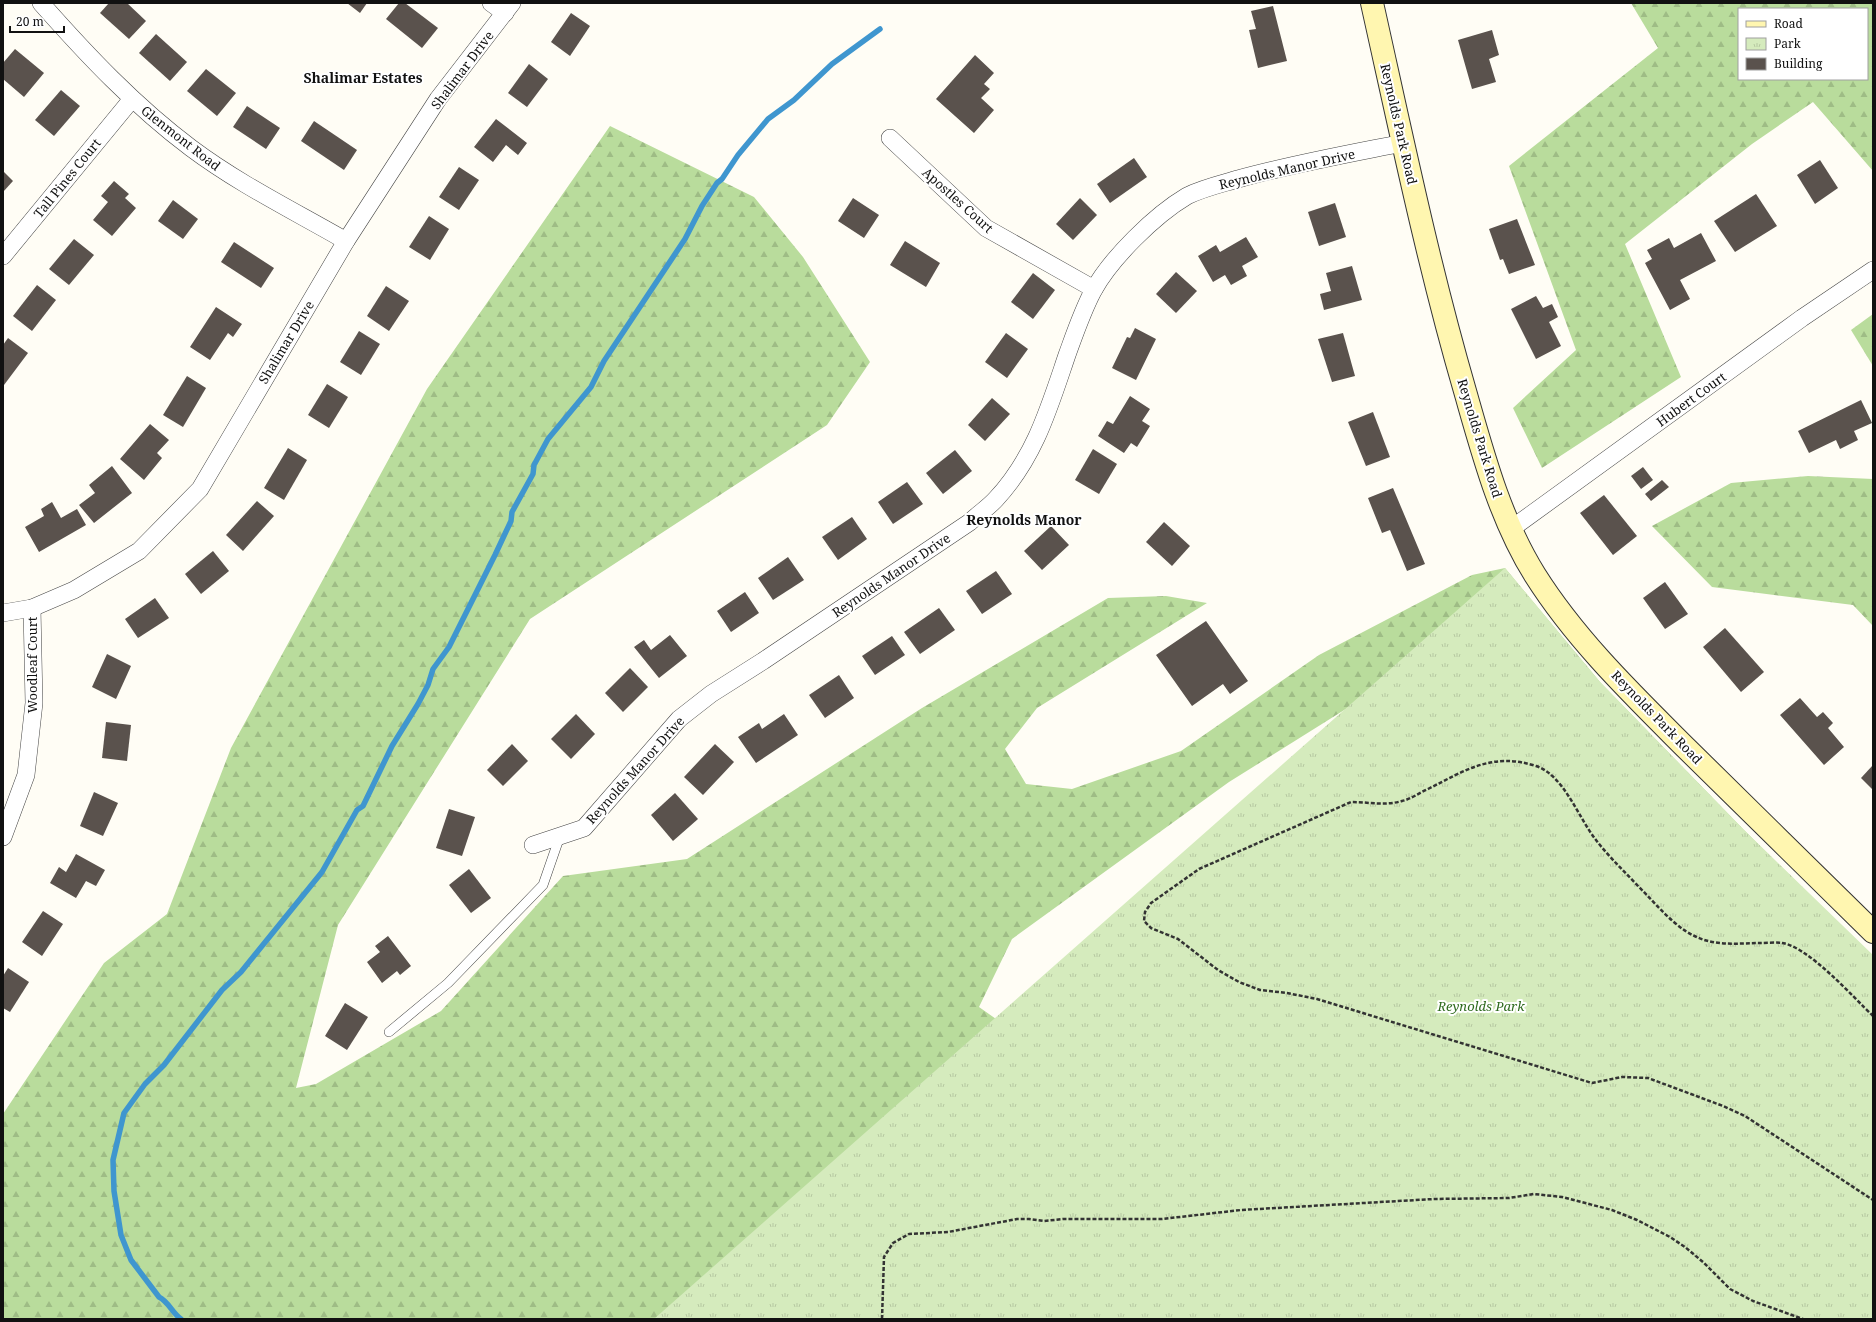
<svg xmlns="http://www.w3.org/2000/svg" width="1876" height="1322" font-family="'Noto Serif',serif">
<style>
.forest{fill:url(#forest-firs);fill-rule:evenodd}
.park{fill:url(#park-tufts)}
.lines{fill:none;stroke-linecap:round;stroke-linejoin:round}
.stream{stroke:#3f96cf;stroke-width:5.5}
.building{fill:#5a524d}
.lane-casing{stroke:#444;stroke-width:10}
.street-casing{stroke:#444;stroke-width:18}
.secondary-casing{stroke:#333;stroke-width:24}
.path{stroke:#333;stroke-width:2.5;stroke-dasharray:4 2;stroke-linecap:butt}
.lane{stroke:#fff;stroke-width:9}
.street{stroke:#fff;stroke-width:17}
.secondary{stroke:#fff6b0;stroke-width:22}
.labels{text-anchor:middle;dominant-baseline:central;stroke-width:4;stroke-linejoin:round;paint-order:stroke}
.street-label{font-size:13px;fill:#111;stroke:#fff}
.park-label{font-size:13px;font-style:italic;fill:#2f6b1f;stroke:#fff}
.neighbourhood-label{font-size:14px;font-weight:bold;fill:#111;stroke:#fff}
</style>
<defs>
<pattern id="forest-firs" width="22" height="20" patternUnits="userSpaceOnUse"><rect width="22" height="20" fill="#b9dc9c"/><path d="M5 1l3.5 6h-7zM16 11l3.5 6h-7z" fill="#9ebc85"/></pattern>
<pattern id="park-tufts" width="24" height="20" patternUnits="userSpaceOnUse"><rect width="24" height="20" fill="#d5ebbd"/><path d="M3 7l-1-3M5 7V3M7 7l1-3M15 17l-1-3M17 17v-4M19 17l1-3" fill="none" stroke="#b6c8a1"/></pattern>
</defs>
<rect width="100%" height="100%" fill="#fffdf5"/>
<g class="forest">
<path d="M1631 3H1873V171L1813 102 1752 144 1625 244 1681 377 1542 468 1513 408 1576 350 1509 166 1658 48ZM1739 9H1867V79H1739Z"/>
<path d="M610 126 754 197 803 257 870 362 827 425 530 619 338 925 296 1088 316 1084 441 1011 563 876 687 859 922 708 1108 598 1166 596 1207 603 1037 708 1005 749 1026 784 1072 789 1181 751 1319 655 1472 575 1505 568 1600 682 1744 830 1873 957 1389 682 1229 782 1012 939 979 1007 1053 1059 841 1319H3V1114L104 963 167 914 231 748 427 389Z"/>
<path d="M1873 314V366L1851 330Z"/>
<path d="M1808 476 1873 479V626L1853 605 1712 587 1652 526 1731 483Z"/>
</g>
<path class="park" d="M1505 568 1600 682 1744 830 1873 955V1319H654Z"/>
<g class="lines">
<path class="stream" d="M181 1319C172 1313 169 1302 159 1297L131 1260 121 1235 114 1191 113 1160 124 1113 145 1084 164 1065 222 990 241 972 322 872 357 810 363 806 392 746 418 704 428 685 433 669 449 647 495 555 511 521 512 512 533 474 534 465 548 439 591 387 604 361 685 239 702 206 717 183 722 179 738 155 768 119 794 100 832 64 880 29"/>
</g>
<g class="building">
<path d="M109 3H127L146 21 129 39 100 13Z"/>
<path d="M347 3H367L360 13Z"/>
<path d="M399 3H405L438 28 422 48 386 19Z"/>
<path d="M1273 6 1287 61 1258 68 1249 30 1256 29 1251 11Z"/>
<path d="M571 13 590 26 570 56 551 42Z"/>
<path d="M1492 30 1499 55 1489 59 1496 82 1472 89 1458 40Z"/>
<path d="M156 34 187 62 170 81 139 53Z"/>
<path d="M15 49 44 73 24 97 3 79V63Z"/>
<path d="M975 55 994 73 984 84 990 89 981 98 994 110 974 133 936 99Z"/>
<path d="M529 64 548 79 527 107 508 93Z"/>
<path d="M206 69 236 93 217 116 187 91Z"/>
<path d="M61 90 80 106 54 136 35 120Z"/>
<path d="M247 106 280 128 266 149 233 127Z"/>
<path d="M496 119 527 143 518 155 506 145 493 162 474 147Z"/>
<path d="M314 121 357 150 344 170 301 141Z"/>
<path d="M1134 158 1147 177 1110 203 1097 184Z"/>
<path d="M1820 160 1838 188 1815 204 1797 175Z"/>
<path d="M459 167 479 180 459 210 439 197Z"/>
<path d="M3 171 13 181 3 192Z"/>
<path d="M114 181 129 194 125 198 136 208 112 236 93 220 108 202 101 196Z"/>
<path d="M1756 194 1777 226 1735 252 1714 221Z"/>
<path d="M853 198 879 215 864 238 838 221Z"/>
<path d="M1080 198 1097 215 1073 240 1056 224Z"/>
<path d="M173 200 198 219 183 239 158 221Z"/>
<path d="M1335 203 1346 237 1319 246 1308 212Z"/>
<path d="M429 216 449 229 430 260 409 247Z"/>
<path d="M1517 219 1535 265 1509 274 1503 259 1500 260 1489 229Z"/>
<path d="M1701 233 1716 261 1680 280 1690 299 1670 310 1645 263 1652 259 1647 250 1669 238 1674 248Z"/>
<path d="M1246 237 1258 257 1242 266 1247 276 1231 285 1225 275 1213 282 1198 256 1216 245 1220 252Z"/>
<path d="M74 239 94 255 69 285 49 269Z"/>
<path d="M905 241 940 263 926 287 890 265Z"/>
<path d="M234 242 274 268 261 288 221 262Z"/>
<path d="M1352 266 1362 300 1324 310 1320 294 1331 291 1326 273Z"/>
<path d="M1176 272 1197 291 1176 313 1156 294Z"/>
<path d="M1033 273 1055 290 1033 319 1011 302Z"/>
<path d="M37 285 56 300 32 331 13 316Z"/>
<path d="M386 286 409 301 389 331 367 316Z"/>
<path d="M1536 296 1543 308 1552 304 1558 317 1549 322 1561 346 1536 359 1511 309Z"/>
<path d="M216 307 242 324 233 337 228 333 210 360 190 347Z"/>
<path d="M1135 328 1156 339 1136 380 1112 368 1127 337 1130 338Z"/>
<path d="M359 331 380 344 361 375 340 362Z"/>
<path d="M1006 333 1028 349 1007 378 985 362Z"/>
<path d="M1343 333 1355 376 1332 382 1318 339Z"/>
<path d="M8 338 28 353 4 385 3 383V345Z"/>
<path d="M187 376 206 388 183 427 163 415Z"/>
<path d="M327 384 348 397 329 428 308 415Z"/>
<path d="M1130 396 1150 409 1142 421 1150 426 1137 447 1131 443 1124 453 1098 436 1107 421 1113 424Z"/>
<path d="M992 398 1010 414 985 441 968 425Z"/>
<path d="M1861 400 1872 423 1854 431 1858 440 1840 449 1836 440 1809 453 1798 431Z"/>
<path d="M1373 412 1390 457 1366 466 1348 422Z"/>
<path d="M150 424 169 440 157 453 162 458 144 480 120 459Z"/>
<path d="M288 448 307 460 284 500 264 488Z"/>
<path d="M1093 449 1117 464 1099 494 1075 480Z"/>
<path d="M955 450 972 471 943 494 926 473Z"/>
<path d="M112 466 132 493 94 523 79 505 95 493 89 485Z"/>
<path d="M1643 467 1653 480 1641 489 1631 476Z"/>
<path d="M1662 480 1669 487 1651 501 1645 494Z"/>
<path d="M907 482 923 504 893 524 878 502Z"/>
<path d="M1393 488 1425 564 1407 571 1390 530 1382 533 1368 498Z"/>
<path d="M1604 495 1637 536 1613 555 1580 513Z"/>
<path d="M257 501 274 516 243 551 226 535Z"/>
<path d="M52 502 61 518 77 509 86 525 39 552 25 527 44 516 41 509Z"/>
<path d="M852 517 867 539 838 560 822 537Z"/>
<path d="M1164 522 1190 546 1172 566 1146 542Z"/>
<path d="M1051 526 1069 545 1042 570 1024 551Z"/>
<path d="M213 551 229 571 201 594 185 574Z"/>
<path d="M788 557 804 580 773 600 758 578Z"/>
<path d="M996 571 1012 594 982 614 966 591Z"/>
<path d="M1665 582 1688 614 1665 629 1643 598Z"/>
<path d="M745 592 759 613 731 632 717 611Z"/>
<path d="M155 598 169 618 138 638 125 619Z"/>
<path d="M939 608 955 630 920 654 904 632Z"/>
<path d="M1206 621 1248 681 1230 694 1223 684 1192 706 1156 655Z"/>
<path d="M1725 628 1764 672 1741 692 1703 647Z"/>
<path d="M670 635 687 656 659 678 634 647 644 640 651 650Z"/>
<path d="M892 636 905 655 875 675 862 656Z"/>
<path d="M107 654 131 666 116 699 92 687Z"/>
<path d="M630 668 648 687 623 712 605 693Z"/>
<path d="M839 675 854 698 825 718 809 695Z"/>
<path d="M1800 698 1817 717 1823 712 1833 723 1828 728 1844 747 1824 765 1780 715Z"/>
<path d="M576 714 595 734 571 759 551 739Z"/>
<path d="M784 714 798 735 756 763 738 737 759 723 762 729Z"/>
<path d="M106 722 131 725 127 761 102 758Z"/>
<path d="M512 744 528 761 503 786 487 770Z"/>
<path d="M715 744 734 762 703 795 684 777Z"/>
<path d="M1873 765V790L1861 778Z"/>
<path d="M94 792 118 803 103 836 80 826Z"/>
<path d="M675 793 698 819 673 841 651 815Z"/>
<path d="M449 809 475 817 462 856 436 848Z"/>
<path d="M76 854 105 870 96 886 86 881 76 898 50 883 59 867 66 872Z"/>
<path d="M469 869 491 898 471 913 449 885Z"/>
<path d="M43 911 63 924 42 956 22 942Z"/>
<path d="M388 936 411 966 400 975 397 971 382 983 367 962 380 952 375 946Z"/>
<path d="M8 968 29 982 10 1012 3 1008V976Z"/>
<path d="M345 1003 368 1017 347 1050 325 1036Z"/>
</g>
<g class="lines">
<defs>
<path id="lane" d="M389 1032 448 983 543 885 560 836"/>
<g id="street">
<path d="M41 3C87 55 135 106 191 148 239 184 294 211 346 241"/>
<path d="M491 3 505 13"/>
<path d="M890 138 986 228 1094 289"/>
<path d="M3 256 132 99"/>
<path d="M1511 529 1802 318 1873 270"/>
<path d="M3 613 32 608 74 590 139 551 200 489 346 241 438 99 512 3"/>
<path d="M3 837 26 775 34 703 32 608"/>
<path d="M533 845 584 828 679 719 711 694 763 661 970 522C978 514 988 508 996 499 1035 457 1049 408 1067 355 1075 333 1082 312 1093 291 1111 258 1155 215 1187 196 1203 188 1221 184 1238 179 1292 164 1348 154 1403 143"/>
</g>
<path id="secondary" d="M1372 3C1401 133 1428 264 1465 391 1483 454 1500 519 1535 575 1576 640 1632 694 1686 748 1748 809 1811 871 1873 932"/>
</defs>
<use href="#lane" class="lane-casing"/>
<use href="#street" class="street-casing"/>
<use href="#secondary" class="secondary-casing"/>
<g class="path">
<path d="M1873 1016C1853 997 1809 947 1782 943 1775 942 1766 943 1759 943 1725 944 1703 947 1675 923 1662 912 1651 899 1639 887 1624 871 1609 857 1596 840 1579 819 1564 775 1536 766 1492 752 1466 770 1428 789 1419 793 1411 799 1402 801 1385 806 1368 802 1351 802L1199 869 1151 903 1145 912 1144 921 1151 928 1178 939 1218 970 1239 982 1260 990 1287 993 1317 999 1592 1083 1622 1077 1648 1078 1723 1106 1745 1116 1873 1200"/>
<path d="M882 1319 884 1257 893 1243 909 1234 948 1232 1017 1219H1029L1044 1221 1063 1219H1162L1241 1210 1434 1199 1509 1198 1534 1194 1562 1197 1612 1210 1637 1220 1670 1237 1685 1247 1703 1262 1730 1289 1753 1301 1803 1319"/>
</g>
<use href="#lane" class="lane"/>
<use href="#street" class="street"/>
<use href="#secondary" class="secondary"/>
</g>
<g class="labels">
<g class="street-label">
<text transform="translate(462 70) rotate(-53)">Shalimar Drive</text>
<text transform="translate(1399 124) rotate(77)">Reynolds Park Road</text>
<text transform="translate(181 138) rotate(38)">Glenmont Road</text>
<text transform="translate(1287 169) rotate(-13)">Reynolds Manor Drive</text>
<text transform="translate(67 178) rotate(-51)">Tall Pines Court</text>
<text transform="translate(958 200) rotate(42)">Apostles Court</text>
<text transform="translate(286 342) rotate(-59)">Shalimar Drive</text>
<text transform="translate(1691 399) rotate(-36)">Hubert Court</text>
<text transform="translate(1480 438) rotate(73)">Reynolds Park Road</text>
<text transform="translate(891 575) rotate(-34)">Reynolds Manor Drive</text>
<text transform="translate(32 665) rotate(-90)">Woodleaf Court</text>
<text transform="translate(1657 717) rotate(46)">Reynolds Park Road</text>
<text transform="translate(635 770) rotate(-48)">Reynolds Manor Drive</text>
</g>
<g class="park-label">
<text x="1481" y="1006">Reynolds Park</text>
</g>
<g class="neighbourhood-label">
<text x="363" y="77">Shalimar Estates</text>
<text x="1024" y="519">Reynolds Manor</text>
</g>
</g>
<rect width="1876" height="1322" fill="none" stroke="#111111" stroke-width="8"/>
<rect x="1738" y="8" width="130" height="72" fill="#ffffff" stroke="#a0a0a0"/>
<rect x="1746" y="21" width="20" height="6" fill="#fff6b0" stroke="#a0a0a0"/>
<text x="1774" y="28" font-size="12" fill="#111111">Road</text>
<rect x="1746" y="38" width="20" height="12" fill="url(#park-tufts)" stroke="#a0a0a0"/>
<text x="1774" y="48" font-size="12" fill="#111111">Park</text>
<rect x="1746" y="58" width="20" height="12" fill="#5a524d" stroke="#a0a0a0"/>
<text x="1774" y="68" font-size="12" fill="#111111">Building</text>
<path d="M10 26v6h54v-6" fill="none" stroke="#111111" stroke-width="2"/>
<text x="16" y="26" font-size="12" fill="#111111" stroke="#ffffff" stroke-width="3" paint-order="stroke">20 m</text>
</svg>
